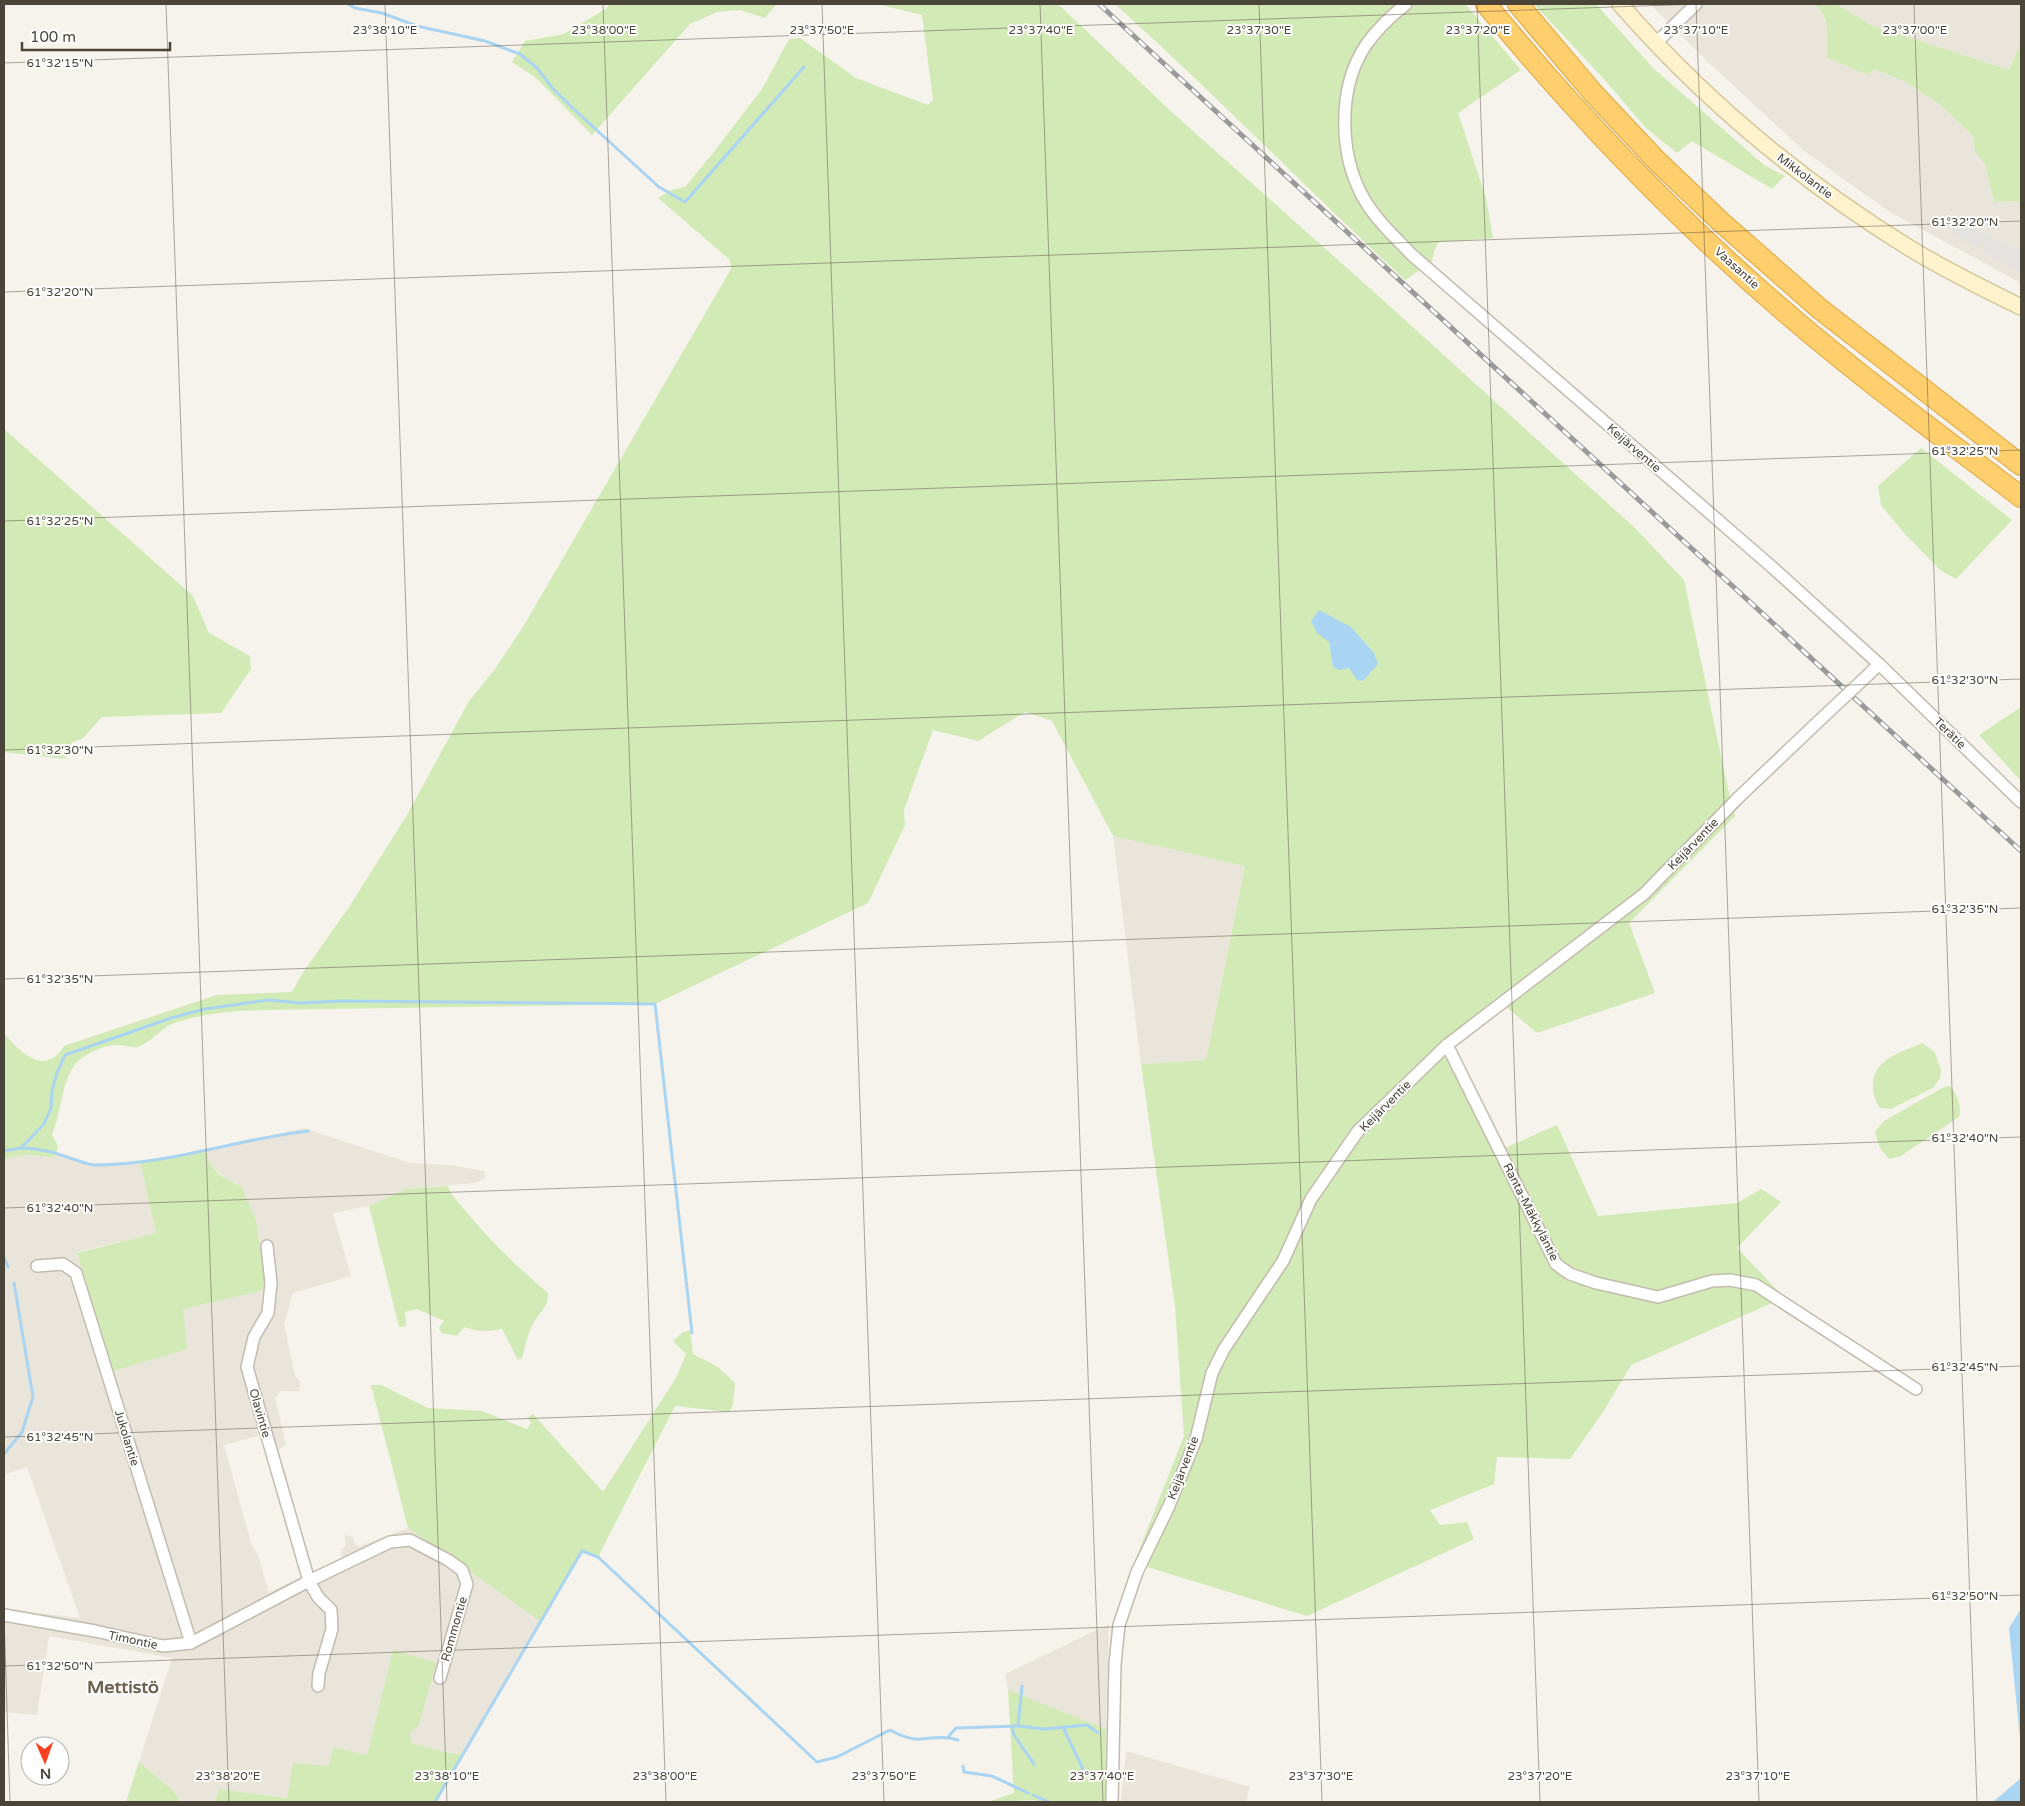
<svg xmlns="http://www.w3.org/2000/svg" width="2025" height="1806" font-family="'Varela Round',sans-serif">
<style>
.residential{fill:#eae5da}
.green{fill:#d2eab5;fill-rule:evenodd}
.parking{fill:#e5e3e0}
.water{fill:#a9d4f2}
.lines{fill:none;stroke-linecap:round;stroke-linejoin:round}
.stream{stroke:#a9d4f2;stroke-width:3}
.street-casing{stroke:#c2bbae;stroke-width:14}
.secondary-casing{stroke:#d6c79b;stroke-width:18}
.highway-casing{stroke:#e0a43c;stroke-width:22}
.street{stroke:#fff;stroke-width:11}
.secondary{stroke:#fff3cd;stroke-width:15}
.highway{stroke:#ffcf6e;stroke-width:20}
.rail-casing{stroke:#9a9a9a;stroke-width:5}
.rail{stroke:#fff;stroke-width:3;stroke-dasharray:9;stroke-linecap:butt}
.street-bridge-casing{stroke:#c2bbae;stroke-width:14;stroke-linecap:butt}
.street-bridge{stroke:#fff;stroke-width:11}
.ticks{fill:none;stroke:#4b4439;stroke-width:1;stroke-opacity:0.45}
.labels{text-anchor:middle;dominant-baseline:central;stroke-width:4;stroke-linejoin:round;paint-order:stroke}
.street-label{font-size:12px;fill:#4b4439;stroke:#fff}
.district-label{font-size:18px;font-weight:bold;fill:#6e6250;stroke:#fff}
.ticks-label{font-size:12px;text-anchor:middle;fill:#4b4439;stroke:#fff;stroke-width:4;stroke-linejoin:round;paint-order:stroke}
</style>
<rect width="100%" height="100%" fill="#f6f3ec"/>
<g class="residential">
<path d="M1650 4H1814L1820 9 1829 30 1827 58 1868 75 1874 69 1906 82 1942 106 1973 136 1975 152 1985 164 1994 202 2016 201 2021 203V283L1890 212 1803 150 1707 61Z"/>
<path d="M1836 4H2021V42L2009 70 1871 25Z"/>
<path d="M1113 836 1245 866 1206 1060 1141 1064Z"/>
<path d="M303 1128 410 1163 450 1165 484 1171 486 1178 474 1183 406 1189 369 1206 333 1213 351 1276 293 1293 284 1324 295 1376 301 1382 299 1391H281L275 1398 286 1444 269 1459 262 1435 224 1445 252 1546 258 1555 269 1592 342 1561 341 1549 346 1546 344 1535 352 1536 357 1547 408 1528 540 1621 464 1754 449 1753 411 1743 393 1651 367 1755 334 1747 328 1766 287 1798 219 1789 215 1802H180L174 1791 139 1762 172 1658 49 1636 37 1715 4 1712V1609L80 1618 27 1467 4 1475V1160L12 1157 35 1155 55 1158 56 1153 93 1165 140 1161 156 1233 77 1252 183 1309 261 1291 265 1281 256 1220 241 1186 226 1179 210 1164 206 1151Z"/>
<path d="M1109 1624 1106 1729 1008 1690 1005 1674Z"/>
<path d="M1126 1751 1250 1787 1246 1802H1121Z"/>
</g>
<g class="green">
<path d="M609 4H777L765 18 740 10 717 12 690 24 592 135 535 77 512 62 525 41 564 34 607 8Z"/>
<path d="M877 4H1058L1175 115 1374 292 1635 528 1684 580 1727 785 1735 816 1629 923 1655 993 1537 1033 1498 1000 1442 1042 1496 1152 1557 1125 1598 1216 1737 1203 1761 1189 1781 1202 1737 1248 1780 1293 1772 1303 1631 1365 1603 1412 1570 1459 1497 1457 1494 1484 1430 1510 1440 1525 1467 1522 1474 1539 1307 1616 1134 1563 1184 1436 1175 1306 1141 1064 1206 1060 1245 866 1113 836 1052 721 1025 712 978 741 933 730 904 810 905 825 868 903 655 1004 263 1010C232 1011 202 1013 172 1024 160 1029 150 1044 137 1047 131 1048 124 1045 118 1045 102 1045 80 1055 72 1069 62 1085 60 1116 52 1135L58 1146 55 1158C38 1155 21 1153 4 1160V1033C20 1053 46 1077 64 1046L217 995 292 992 302 974 349 907 407 815 469 701 495 669 523 627 731 269 730 260 658 198 671 190 685 187 713 153 762 89 789 39 800 38 856 78 928 105 933 100 922 15ZM1351 627 1361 640 1349 668 1339 670 1333 667 1329 642Z"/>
<path d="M1115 4H1465L1521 70 1458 113 1486 198 1493 238 1439 242 1434 251 1432 262 1405 280C1307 189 1214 93 1115 4Z"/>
<path d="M1534 4H1596L1653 68 1764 165 1785 176 1772 189 1692 141 1677 153 1646 128 1603 78Z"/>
<path d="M1814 4H1836L1871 25 2009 70 2021 42V203L2016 201 1994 202 1985 164 1975 152 1973 136 1942 106 1906 82 1874 69 1868 75 1827 58C1828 38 1831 17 1814 4Z"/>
<path d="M4 429 193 596 209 633 250 656 251 669 221 713 102 717 82 739 72 742 65 759 4 752Z"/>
<path d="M1921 448 2012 520 1956 579 1940 570 1905 534 1881 505 1878 486Z"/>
<path d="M2021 707V781L1979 735Z"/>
<path d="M1922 1043 1928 1047 1935 1053 1941 1070 1940 1078 1933 1088 1891 1109 1880 1108C1875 1101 1873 1094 1873 1085 1873 1059 1902 1052 1922 1043Z"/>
<path d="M1950 1086C1957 1094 1962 1107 1959 1117L1901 1156 1889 1159 1880 1148 1875 1132 1884 1121 1944 1087Z"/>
<path d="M206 1151C211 1171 222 1178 241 1186L256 1220 265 1281 261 1291 183 1309 187 1349 113 1371 77 1253 156 1233 140 1161Z"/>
<path d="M448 1186 450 1192C480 1230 511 1262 548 1293 549 1306 538 1314 533 1324 527 1335 525 1348 522 1358L518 1360 502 1329C487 1332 478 1332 464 1327L457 1336 441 1333 439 1328 444 1321 417 1309 405 1312 406 1326 399 1327 369 1206 406 1189Z"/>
<path d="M690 1330 693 1354 718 1367 735 1383 733 1405 729 1412 675 1406 598 1557 582 1551 540 1621 408 1528 371 1385H381L428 1408 482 1411 527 1429 531 1423 528 1417 533 1414 603 1492 676 1378 686 1354 673 1341 682 1333Z"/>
<path d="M393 1650 436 1663 419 1725 410 1733 411 1743 449 1753 464 1754 435 1802H215L219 1789 287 1798 293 1763 328 1766 334 1747 367 1755Z"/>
<path d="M1008 1690 1106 1729 1105 1802H1036L1035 1800 988 1802 1014 1793Z"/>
<path d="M139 1762 174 1791 180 1802H126Z"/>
</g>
<path class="parking" d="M1958 220 2021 252V272L2006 264 2010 255 2007 254 2003 262 1982 252 1986 243 1983 242 1978 250 1953 234 1955 232 1951 229Z"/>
<g class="water">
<path d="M1319 610 1351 627 1374 653 1378 664 1363 681 1357 680 1349 668 1339 670 1333 667 1329 642 1317 633 1311 621Z"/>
<path d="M2021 1609V1748L2009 1628Z"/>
<path d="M2021 1778V1802H1993Z"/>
</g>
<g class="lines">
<g class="stream">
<path d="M348 4 355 8 382 13 417 26 485 41 520 54 537 68 553 89 578 113 659 187 685 202 804 67"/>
<path d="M21 1148C40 1148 56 1153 73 1159 80 1161 88 1165 95 1165 168 1165 237 1139 308 1131"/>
<path d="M4 1151 21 1148 44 1124 51 1108 52 1091 57 1073 65 1055 171 1018 205 1009 269 1000 300 1003 339 1001 655 1004 692 1333"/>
<path d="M4 1257 8 1267"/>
<path d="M4 1454 22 1432 33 1397 14 1283"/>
<path d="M1018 1726 1022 1686"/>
<path d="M1012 1727 1014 1735 1034 1764"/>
<path d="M1063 1727 1083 1769"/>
<path d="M948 1737 956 1728 1018 1726 1044 1729 1087 1725 1098 1733"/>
<path d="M963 1766 964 1772 992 1776 1028 1793"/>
<path d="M1033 1795 1049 1802"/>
<path d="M435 1802 582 1551 598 1557 817 1762 837 1757 890 1730C899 1735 911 1740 921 1739 934 1738 945 1736 958 1740"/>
</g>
<defs>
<g id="street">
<path d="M1406 4C1391 16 1377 29 1366 45 1337 88 1339 155 1364 199 1376 220 1395 237 1411 254L1772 567 1879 664 1869 674"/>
<path d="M1655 44 1696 4"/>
<path d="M1879 664 2021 802"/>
<path d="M1447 1045 1556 1264 1570 1274 1596 1283 1658 1297 1712 1281 1730 1280 1756 1285 1916 1389"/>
<path d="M267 1246 271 1283 268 1313 254 1337 247 1367 309 1581 318 1597 331 1610 332 1629 319 1673 318 1686"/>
<path d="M37 1266 63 1264 76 1273 191 1643"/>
<path d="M4 1615 95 1631 163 1646 191 1643 309 1581 390 1542 410 1540 448 1560 462 1570 467 1584 440 1678"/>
<path d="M1112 1802 1115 1664 1119 1625 1137 1572 1169 1506 1196 1439 1212 1373 1224 1349 1283 1261 1311 1199 1358 1131 1447 1045 1644 894 1739 797 1821 719"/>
</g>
<path id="secondary" d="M1620 4C1704 100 1802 182 1911 249 1946 270 1984 289 2021 307"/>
<g id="highway">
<path d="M1486 4C1593 135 1713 256 1844 361 1902 408 1962 452 2021 497"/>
<path d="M1518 4 1594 94 1657 161 1721 222 1820 309 2021 465"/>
</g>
</defs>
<use href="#street" class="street-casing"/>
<use href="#secondary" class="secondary-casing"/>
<use href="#highway" class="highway-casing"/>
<use href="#street" class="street"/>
<use href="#secondary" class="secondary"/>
<use href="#highway" class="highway"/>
<defs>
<path id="rail" d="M1099 4 2021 851"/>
</defs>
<use href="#rail" class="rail-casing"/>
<use href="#rail" class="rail"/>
<defs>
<path id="street-bridge" d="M1821 719 1869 674"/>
</defs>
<use href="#street-bridge" class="street-bridge-casing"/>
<use href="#street-bridge" class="street-bridge"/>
</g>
<path class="ticks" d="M166 4 229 1802M385 4 447 1802M603 4 666 1802M822 4 884 1802M1040 4 1103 1802M1259 4 1322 1802M1477 4 1540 1802M1696 4 1759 1802M1914 4 1977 1802M4 63 1699 4M4 292 2021 221M4 521 2021 450M4 750 2021 679M4 979 2021 908M4 1208 2021 1137M4 1437 2021 1366M4 1616 10 1802M4 1666 2021 1595"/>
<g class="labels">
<g class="street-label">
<text transform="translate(1805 176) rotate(37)">Mikkolantie</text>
<text transform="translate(1737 268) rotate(42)">Vaasantie</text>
<text transform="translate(1634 448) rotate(41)">Keijärventie</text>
<text transform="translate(1950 733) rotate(44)">Terätie</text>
<text transform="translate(1693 844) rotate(-46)">Keijärventie</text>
<text transform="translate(1385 1106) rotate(-45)">Keijärventie</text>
<text transform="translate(1531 1212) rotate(63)">Ranta-Mäkkyläntie</text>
<text transform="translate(260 1413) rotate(74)">Olavintie</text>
<text transform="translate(127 1438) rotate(73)">Jukolantie</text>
<text transform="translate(1183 1468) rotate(-69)">Keijärventie</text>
<text transform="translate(454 1629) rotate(-74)">Rommontie</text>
<text transform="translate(133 1640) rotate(12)">Timontie</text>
</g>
<g class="district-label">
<text x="123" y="1687">Mettistö</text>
</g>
</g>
<g class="ticks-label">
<text x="385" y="34">23°38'10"E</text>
<text x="604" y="34">23°38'00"E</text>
<text x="822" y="34">23°37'50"E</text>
<text x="1041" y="34">23°37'40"E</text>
<text x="1259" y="34">23°37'30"E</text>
<text x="1478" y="34">23°37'20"E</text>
<text x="1696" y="34">23°37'10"E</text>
<text x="1915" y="34">23°37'00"E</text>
<text x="60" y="67">61°32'15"N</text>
<text x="1965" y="226">61°32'20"N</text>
<text x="60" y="296">61°32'20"N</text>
<text x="1965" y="455">61°32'25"N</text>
<text x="60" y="525">61°32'25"N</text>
<text x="1965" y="684">61°32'30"N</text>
<text x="60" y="754">61°32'30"N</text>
<text x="1965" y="913">61°32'35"N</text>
<text x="60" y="983">61°32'35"N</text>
<text x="1965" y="1142">61°32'40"N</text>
<text x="60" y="1212">61°32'40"N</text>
<text x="1965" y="1371">61°32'45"N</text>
<text x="60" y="1441">61°32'45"N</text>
<text x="1965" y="1600">61°32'50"N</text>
<text x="60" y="1670">61°32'50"N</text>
<text x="228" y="1780">23°38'20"E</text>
<text x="447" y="1780">23°38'10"E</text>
<text x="665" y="1780">23°38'00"E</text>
<text x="884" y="1780">23°37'50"E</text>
<text x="1102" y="1780">23°37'40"E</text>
<text x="1321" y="1780">23°37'30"E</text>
<text x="1540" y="1780">23°37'20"E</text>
<text x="1758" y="1780">23°37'10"E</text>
</g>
<rect width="2025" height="1806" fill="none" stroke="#4b4439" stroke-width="10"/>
<g transform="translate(45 1761) rotate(178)"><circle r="24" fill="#ffffff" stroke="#b7b4b0"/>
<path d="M0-4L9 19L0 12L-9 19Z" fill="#fc3f1d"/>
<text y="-8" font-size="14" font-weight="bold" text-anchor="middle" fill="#4b4439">N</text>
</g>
<path d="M22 42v8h148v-8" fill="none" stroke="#4b4439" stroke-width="2.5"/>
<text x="30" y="42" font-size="15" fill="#4b4439" stroke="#ffffff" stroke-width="4" paint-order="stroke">100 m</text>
</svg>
